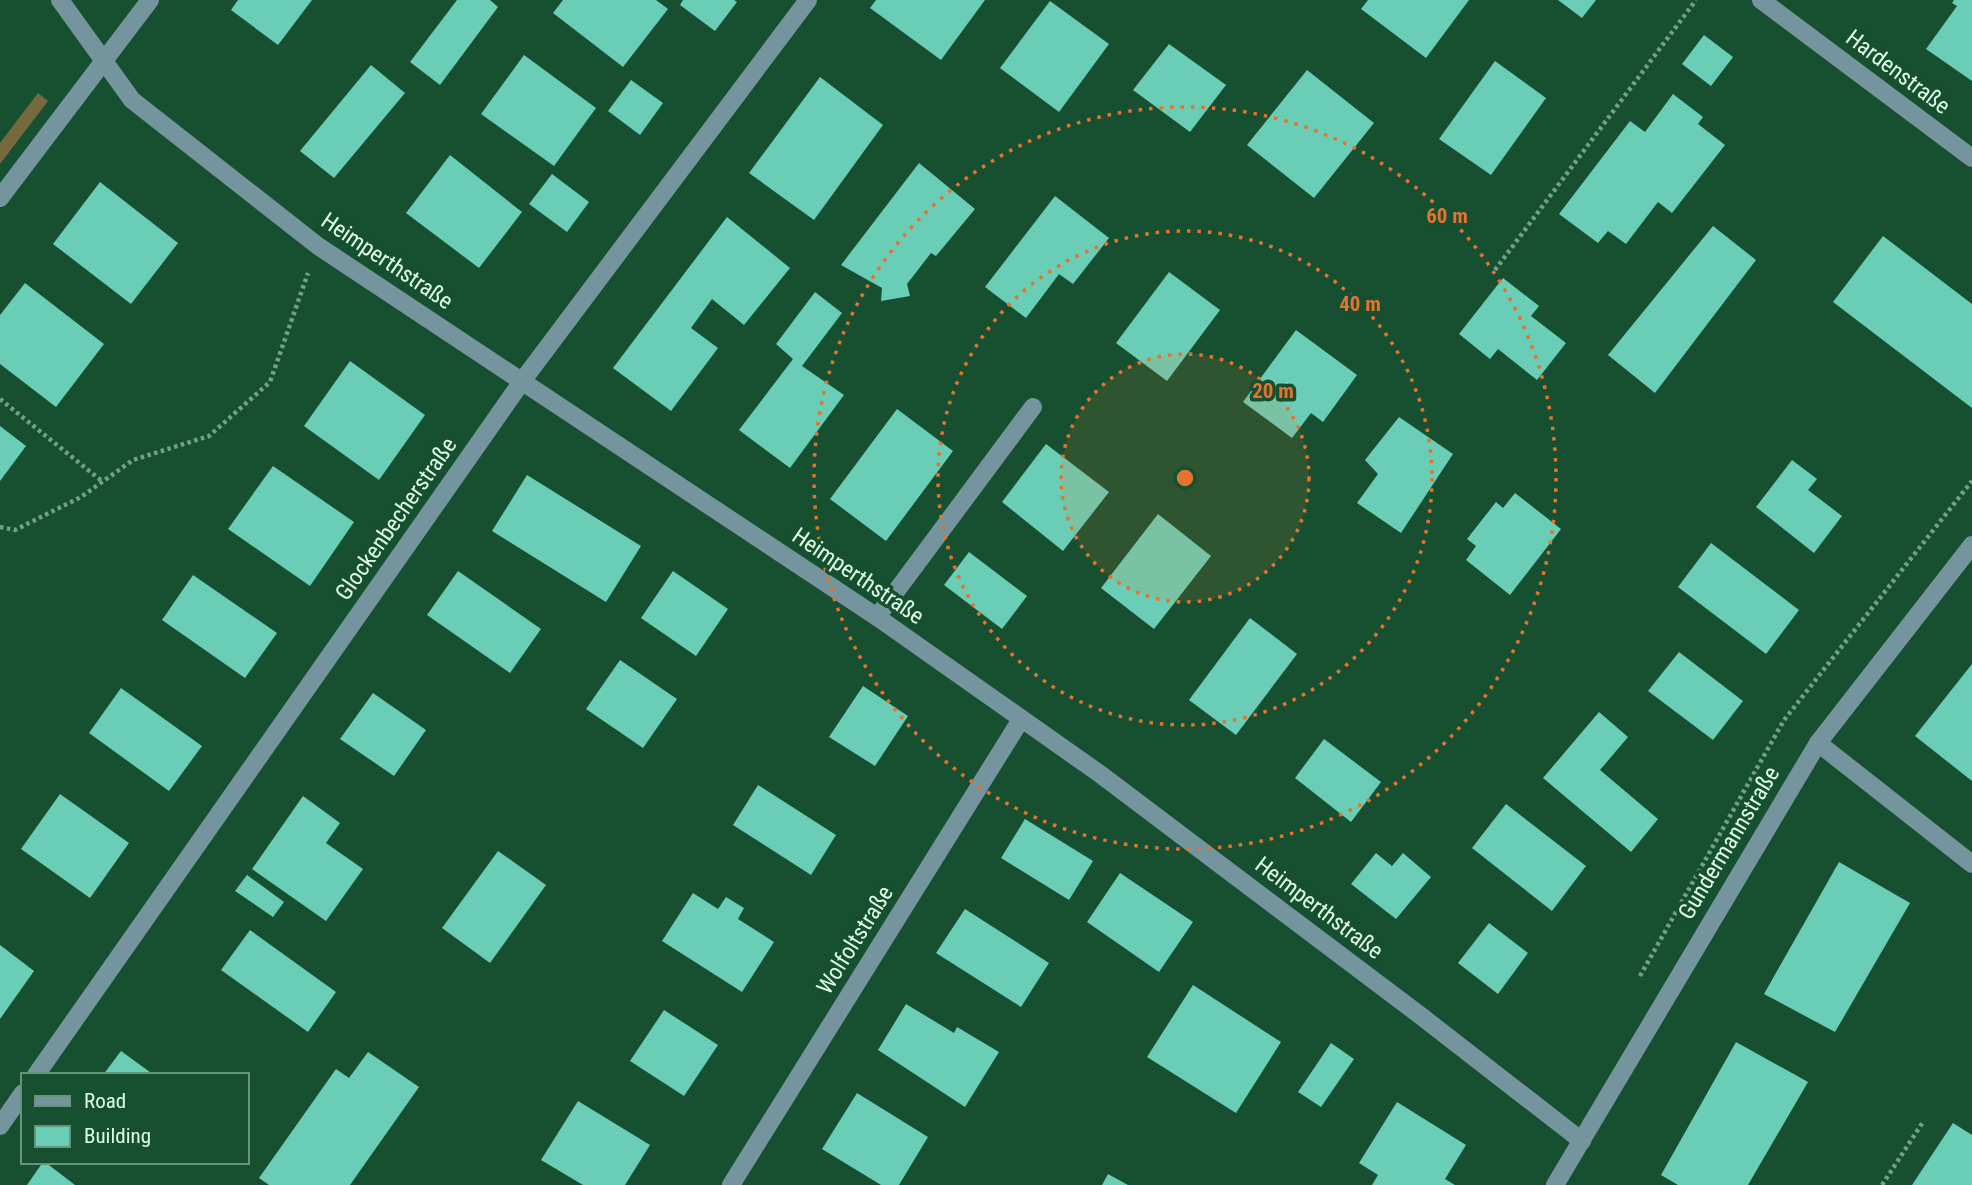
<svg xmlns="http://www.w3.org/2000/svg" width="1972" height="1185" font-family="'Roboto Condensed',sans-serif">
<style>
.green{fill:#756a3e}
.building{fill:#6acdb5}
.lines{fill:none;stroke-linecap:round;stroke-linejoin:round}
.path{stroke:#73a086;stroke-width:4.5;stroke-dasharray:3.5 3.5;stroke-linecap:butt}
.minor{stroke:#74959d;stroke-width:18}
.ring{fill:none;stroke:#e7722d;stroke-width:3.5;stroke-dasharray:3.5 7}
.labels{text-anchor:middle;dominant-baseline:central;stroke-width:7;stroke-linejoin:round;paint-order:stroke}
.street-label{font-size:23px;fill:#e0fde9;stroke:#165031}
.centre{fill:#e7722d;stroke:#165031;stroke-width:3.5}
.ring-label{font-size:21px;text-anchor:middle;font-weight:bold;fill:#e7722d;stroke:#165031;stroke-width:7;stroke-linejoin:round;paint-order:stroke}
</style>
<rect width="100%" height="100%" fill="#165031"/>
<path class="green" d="M38 93 48 101 0 164V143Z"/>
<g class="building">
<path d="M238 0H312L278 45 231 10Z"/>
<path d="M457 0H490L498 7 440 85 410 62Z"/>
<path d="M563 0H656L668 9 623 67 553 13Z"/>
<path d="M683 0H734L737 2 715 31 680 5Z"/>
<path d="M876 0H985L941 60 870 8Z"/>
<path d="M1368 0H1469L1426 58 1361 9Z"/>
<path d="M1558 0H1596L1582 18Z"/>
<path d="M1954 0H1972V81L1926 49 1957 6 1952 3Z"/>
<path d="M1050 1 1109 44 1059 112 1000 68Z"/>
<path d="M1704 35 1733 57 1711 86 1682 64Z"/>
<path d="M1169 44 1226 85 1190 132 1133 90Z"/>
<path d="M524 55 596 108 554 166 481 114Z"/>
<path d="M1495 61 1546 98 1491 175 1439 139Z"/>
<path d="M371 65 405 93 334 178 300 151Z"/>
<path d="M1307 70 1374 123 1314 198 1247 145Z"/>
<path d="M820 77 883 125 814 220 749 173Z"/>
<path d="M631 80 663 103 640 135 608 111Z"/>
<path d="M1673 94 1703 117 1698 124 1725 145 1672 213 1658 202 1626 244 1608 231 1598 243 1559 214 1630 121 1645 132Z"/>
<path d="M450 155 522 212 479 268 406 213Z"/>
<path d="M919 163 975 209 936 256 931 253 907 284 910 296 881 301 882 288 841 265Z"/>
<path d="M552 174 589 202 567 232 529 204Z"/>
<path d="M100 182 178 243 131 304 53 244Z"/>
<path d="M1055 196 1109 238 1073 284 1059 274 1026 318 985 287Z"/>
<path d="M727 217 790 268 744 325 712 299 691 328 718 348 671 411 613 368Z"/>
<path d="M1713 226 1756 260 1655 393 1608 355Z"/>
<path d="M1883 236 1972 304V408L1833 302Z"/>
<path d="M1169 272 1220 310 1167 381 1116 343Z"/>
<path d="M1503 278 1539 306 1531 316 1566 343 1537 380 1498 349 1490 359 1459 334Z"/>
<path d="M25 283 104 344 56 407 0 364V315Z"/>
<path d="M815 292 842 313 802 366 844 395 790 468 739 430 793 359 776 344Z"/>
<path d="M1296 330 1357 375 1323 422 1311 413 1292 438 1243 402Z"/>
<path d="M350 361 425 415 379 480 304 426Z"/>
<path d="M897 409 953 451 886 541 830 499Z"/>
<path d="M1399 417 1453 454 1401 533 1357 503 1378 474 1365 460Z"/>
<path d="M0 426 26 446 0 481Z"/>
<path d="M1046 444 1109 492 1063 551 1002 502Z"/>
<path d="M1792 460 1817 479 1808 490 1842 516 1814 553 1756 507Z"/>
<path d="M273 466 354 522 310 586 228 529Z"/>
<path d="M527 475 641 546 606 602 492 531Z"/>
<path d="M1515 493 1561 529 1510 595 1466 560 1476 546 1467 539 1496 502 1503 508Z"/>
<path d="M1158 514 1211 556 1154 629 1101 588Z"/>
<path d="M1711 543 1799 610 1766 654 1678 587Z"/>
<path d="M969 552 1027 596 1002 629 944 585Z"/>
<path d="M458 571 541 629 510 673 427 615Z"/>
<path d="M673 571 728 609 696 656 641 618Z"/>
<path d="M193 575 277 633 245 678 162 620Z"/>
<path d="M1250 618 1297 654 1236 735 1189 700Z"/>
<path d="M1679 652 1743 701 1713 740 1648 691Z"/>
<path d="M620 660 677 699 643 748 586 709Z"/>
<path d="M1972 664V781L1915 736Z"/>
<path d="M863 686 908 716 875 766 829 737Z"/>
<path d="M121 688 202 746 169 791 89 733Z"/>
<path d="M373 693 426 730 394 776 340 739Z"/>
<path d="M1599 712 1628 737 1600 770 1658 819 1631 852 1543 778Z"/>
<path d="M1324 739 1381 782 1351 822 1295 778Z"/>
<path d="M758 785 836 835 811 875 733 825Z"/>
<path d="M60 794 129 843 90 898 21 849Z"/>
<path d="M303 796 340 823 326 843 363 869 326 921 252 869Z"/>
<path d="M1506 804 1586 866 1552 911 1472 848Z"/>
<path d="M1025 819 1093 861 1069 900 1001 858Z"/>
<path d="M498 851 546 885 490 963 442 928Z"/>
<path d="M1376 853 1392 866 1403 853 1431 877 1396 919 1351 884Z"/>
<path d="M1839 862 1910 903 1835 1032 1764 994Z"/>
<path d="M1120 873 1193 922 1159 972 1087 922Z"/>
<path d="M247 875 284 902 273 917 235 891Z"/>
<path d="M693 893 718 909 726 897 744 908 738 919 774 942 742 992 662 941Z"/>
<path d="M965 909 1049 963 1021 1007 936 953Z"/>
<path d="M1489 923 1528 953 1498 994 1458 963Z"/>
<path d="M250 930 336 992 308 1032 221 970Z"/>
<path d="M0 945 34 971 0 1019Z"/>
<path d="M1193 985 1281 1042 1236 1113 1147 1057Z"/>
<path d="M906 1004 954 1033 957 1027 999 1052 965 1107 878 1050Z"/>
<path d="M664 1010 718 1045 684 1096 630 1061Z"/>
<path d="M1736 1042 1808 1082 1748 1185H1678L1661 1175Z"/>
<path d="M1331 1043 1354 1059 1321 1107 1298 1092Z"/>
<path d="M121 1051 154 1075H103Z"/>
<path d="M368 1052 419 1087 350 1185H269L259 1178 336 1069 349 1078Z"/>
<path d="M857 1093 928 1137 899 1185H881L822 1149Z"/>
<path d="M578 1101 650 1145 625 1185H583L541 1160Z"/>
<path d="M1397 1102 1466 1145 1445 1179 1455 1185H1372L1378 1175 1359 1163Z"/>
<path d="M1953 1123 1972 1135V1185H1912Z"/>
<path d="M43 1162H45L75 1185H27Z"/>
<path d="M1108 1174 1128 1185H1102Z"/>
</g>
<g class="lines">
<g class="path">
<path d="M1495 270 1696 0"/>
<path d="M0 399 103 482"/>
<path d="M0 527 15 530 81 497 133 460 209 436 270 382 308 273"/>
<path d="M1640 976 1784 720 1972 481"/>
<path d="M1882 1185 1923 1122"/>
</g>
<g class="minor">
<path d="M60 0 132 100 318 246 877 617 1100 774 1421 1016 1582 1141"/>
<path d="M1761 0 1972 158"/>
<path d="M0 198 150 0"/>
<path d="M877 617 1033 407"/>
<path d="M1818 743 1972 864"/>
<path d="M36 1075 523 380 808 0"/>
<path d="M0 1126 23 1093"/>
<path d="M731 1185 1020 721"/>
<path d="M1555 1185 1818 743 1972 545"/>
</g>
</g>
<circle cx="1185" cy="478" r="124" fill="#e7722d" fill-opacity=".12"/>
<g class="ring">
<circle cx="1185" cy="478" r="124"/>
<circle cx="1185" cy="478" r="247"/>
<circle cx="1185" cy="478" r="371"/>
</g>
<g class="labels">
<g class="street-label">
<text transform="translate(1898 72) rotate(37)">Hardenstraße</text>
<text transform="translate(387 261) rotate(34)">Heimperthstraße</text>
<text transform="translate(396 519) rotate(-55)">Glockenbecherstraße</text>
<text transform="translate(858 576) rotate(34)">Heimperthstraße</text>
<text transform="translate(1729 843) rotate(-59)">Gundermannstraße</text>
<text transform="translate(1319 908) rotate(37)">Heimperthstraße</text>
<text transform="translate(855 940) rotate(-58)">Wolfoltstraße</text>
</g>
</g>
<circle cx="1185" cy="478" r="10" class="centre"/>
<g class="ring-label">
<text x="1447" y="223">60 m</text>
<text x="1360" y="311">40 m</text>
<text x="1273" y="398">20 m</text>
</g>
<rect x="21" y="1073" width="228" height="91" fill="#165031" stroke="#67957b" stroke-width="2"/>
<rect x="35" y="1096" width="35" height="10" fill="#74959d" stroke="#67957b" stroke-width="2"/>
<text x="84" y="1108" font-size="21" fill="#e0fde9">Road</text>
<rect x="35" y="1126" width="35" height="21" fill="#6acdb5" stroke="#67957b" stroke-width="2"/>
<text x="84" y="1143" font-size="21" fill="#e0fde9">Building</text>
</svg>
